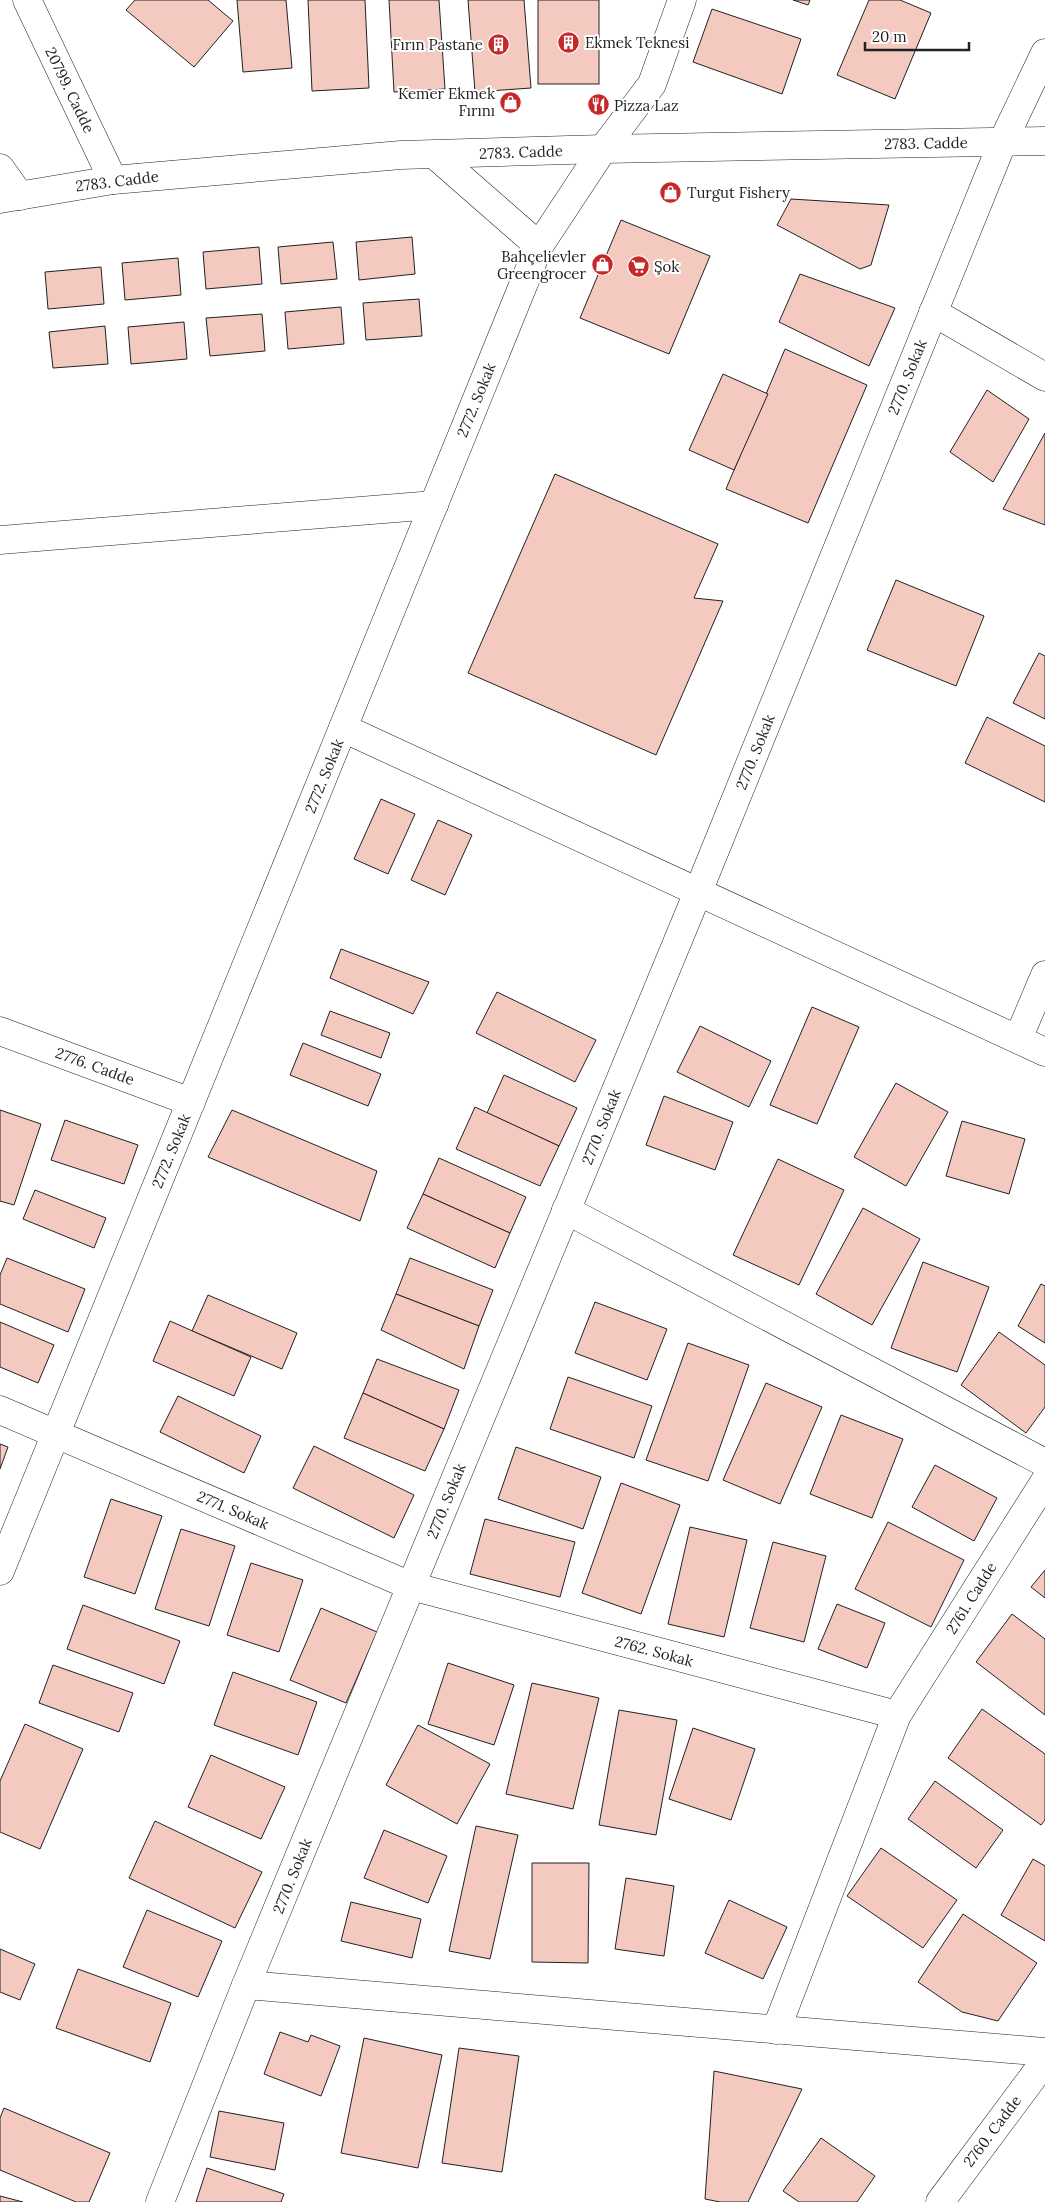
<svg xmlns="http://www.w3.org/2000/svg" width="1045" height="2202" font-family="Lora,serif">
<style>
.building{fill:#f3c9c0;stroke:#222}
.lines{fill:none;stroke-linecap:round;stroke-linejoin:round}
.street-casing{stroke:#222;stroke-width:29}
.secondary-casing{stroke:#222;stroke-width:29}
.street{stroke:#fff;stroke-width:28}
.secondary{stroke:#fff;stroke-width:28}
.labels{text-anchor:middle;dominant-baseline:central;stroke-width:4;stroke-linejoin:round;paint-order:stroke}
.poi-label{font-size:15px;fill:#222;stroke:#fff;text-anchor:start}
.street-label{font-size:15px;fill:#222;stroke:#fff}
</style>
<rect width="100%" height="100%" fill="#fff"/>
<g class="building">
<path d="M135 0H208L233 21 194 67 126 10Z"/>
<path d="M237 0H286L292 68 243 72Z"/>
<path d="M308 0H365L369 88 312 91Z"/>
<path d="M389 0H439L445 89 394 92Z"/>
<path d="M468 0H524L531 88 475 92Z"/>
<rect x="538" y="0" width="61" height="84"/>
<path d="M793 0H810L808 5Z"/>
<path d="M869 0H900L931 13 895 99 837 75Z"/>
<path d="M712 9 801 39 782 94 693 62Z"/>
<path d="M791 199 889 205 871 265 860 269 777 225Z"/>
<path d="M621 220 710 256 669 354 580 318Z"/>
<path d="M412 237 415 274 359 280 356 242Z"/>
<path d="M333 242 337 279 281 284 278 247Z"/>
<path d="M259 247 262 284 206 289 203 252Z"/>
<path d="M178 258 181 295 125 300 122 263Z"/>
<path d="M101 267 104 304 48 309 45 272Z"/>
<path d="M800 274 895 308 869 366 779 322Z"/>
<path d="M419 299 422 336 366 340 363 303Z"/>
<path d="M341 307 344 344 288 349 285 312Z"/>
<path d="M262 314 265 351 210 356 206 318Z"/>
<path d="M184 322 187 359 131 364 128 327Z"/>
<path d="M105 326 108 364 53 368 49 332Z"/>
<path d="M785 349 867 385 808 523 726 489Z"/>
<path d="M723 374 768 394 734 470 689 450Z"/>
<path d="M987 390 1029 419 993 482 950 452Z"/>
<path d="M1045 433V525L1003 509Z"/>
<path d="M555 474 718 544 694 598 723 601 656 755 468 673Z"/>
<path d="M896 580 984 616 956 686 867 650Z"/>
<path d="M1039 653 1045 656V719L1013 703Z"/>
<path d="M987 717 1045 746V802L965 763Z"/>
<path d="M381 799 415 814 388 874 354 859Z"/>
<path d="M438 820 472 835 445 895 411 880Z"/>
<path d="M341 949 429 982 413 1014 330 978Z"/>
<path d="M497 992 596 1040 575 1082 476 1033Z"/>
<path d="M812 1007 859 1027 817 1124 770 1105Z"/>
<path d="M330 1011 390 1033 381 1058 321 1035Z"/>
<path d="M700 1026 771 1061 749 1107 677 1072Z"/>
<path d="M303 1043 381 1074 368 1106 290 1075Z"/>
<path d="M504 1075 577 1108 559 1146 487 1113Z"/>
<path d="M896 1083 948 1112 906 1186 854 1157Z"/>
<path d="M664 1096 733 1122 715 1170 646 1145Z"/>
<path d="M475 1107 559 1146 540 1186 456 1149Z"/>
<path d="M0 1110 41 1124 14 1205 0 1201Z"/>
<path d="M232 1110 377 1171 360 1221 208 1157Z"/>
<path d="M65 1120 138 1145 124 1184 51 1160Z"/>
<path d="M962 1121 1025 1139 1009 1194 946 1176Z"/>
<path d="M439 1158 526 1197 510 1233 423 1194Z"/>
<path d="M778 1159 844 1190 799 1285 733 1255Z"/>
<path d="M35 1190 106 1218 94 1248 23 1219Z"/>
<path d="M423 1194 510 1233 495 1268 407 1228Z"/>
<path d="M863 1208 920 1239 872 1325 816 1294Z"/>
<path d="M7 1258 85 1289 68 1332 0 1304V1275Z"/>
<path d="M410 1258 493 1290 479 1326 396 1294Z"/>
<path d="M923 1262 989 1287 957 1372 891 1348Z"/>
<path d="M1041 1284 1045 1286V1343L1018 1326Z"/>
<path d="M396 1294 479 1326 464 1369 381 1330Z"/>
<path d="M208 1295 297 1333 282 1369 192 1331Z"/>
<path d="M595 1302 667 1329 647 1380 575 1353Z"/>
<path d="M170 1321 251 1357 234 1396 153 1361Z"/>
<path d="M0 1322 54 1345 38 1383 0 1367Z"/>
<path d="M999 1332 1045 1365V1407L1026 1433 961 1385Z"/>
<path d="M688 1343 749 1365 708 1481 646 1460Z"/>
<path d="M377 1359 459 1390 444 1429 363 1393Z"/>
<path d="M568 1377 652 1406 634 1458 550 1429Z"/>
<path d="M766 1383 822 1407 780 1504 723 1480Z"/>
<path d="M363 1393 444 1429 425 1471 344 1438Z"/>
<path d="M178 1396 261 1436 244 1473 160 1432Z"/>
<path d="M841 1415 903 1439 872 1518 810 1494Z"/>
<path d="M0 1444 8 1447 0 1469Z"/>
<path d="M314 1446 414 1495 394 1538 293 1488Z"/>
<path d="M516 1447 601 1477 583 1529 498 1499Z"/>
<path d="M935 1465 997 1498 974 1541 912 1507Z"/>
<path d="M621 1483 680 1505 641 1614 582 1593Z"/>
<path d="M111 1499 162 1516 135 1594 84 1577Z"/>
<path d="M485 1519 575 1542 560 1597 470 1574Z"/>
<path d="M888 1522 964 1560 931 1627 855 1589Z"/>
<path d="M690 1527 747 1540 724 1637 668 1624Z"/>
<path d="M181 1529 235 1546 209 1626 155 1609Z"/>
<path d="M773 1542 826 1556 804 1642 750 1628Z"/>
<path d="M251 1563 303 1580 279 1652 227 1635Z"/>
<path d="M1045 1570V1598L1031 1587Z"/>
<path d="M837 1604 885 1623 867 1668 818 1649Z"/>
<path d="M83 1605 180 1641 164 1684 67 1649Z"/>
<path d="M321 1608 377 1632 346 1703 290 1680Z"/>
<path d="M1012 1614 1045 1639V1715L976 1662Z"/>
<path d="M448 1663 514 1685 494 1745 428 1724Z"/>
<path d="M53 1665 133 1693 119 1732 39 1703Z"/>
<path d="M233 1672 317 1702 298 1755 214 1725Z"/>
<path d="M532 1683 599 1698 573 1809 506 1794Z"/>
<path d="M982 1709 1045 1754V1820L1041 1825 948 1758Z"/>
<path d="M619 1710 677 1720 656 1835 599 1825Z"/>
<path d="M25 1724 83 1749 40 1849 0 1832V1781Z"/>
<path d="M418 1725 490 1764 457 1824 386 1785Z"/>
<path d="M693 1728 755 1749 731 1820 669 1799Z"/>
<path d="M211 1755 285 1787 261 1839 188 1807Z"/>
<path d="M935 1781 1003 1830 976 1868 908 1819Z"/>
<path d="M155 1821 262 1872 235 1928 129 1878Z"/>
<path d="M476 1826 518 1835 490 1959 449 1951Z"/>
<path d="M384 1830 447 1856 428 1903 364 1878Z"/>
<path d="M881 1848 957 1900 923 1948 847 1896Z"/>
<path d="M1033 1859 1045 1866V1941L1001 1915Z"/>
<path d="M532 1863H589L588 1963 532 1962Z"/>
<path d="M626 1878 674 1886 664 1956 615 1949Z"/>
<path d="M729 1900 787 1927 763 1979 705 1953Z"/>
<path d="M351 1902 421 1919 412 1958 341 1941Z"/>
<path d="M147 1910 222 1941 198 1997 123 1967Z"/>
<path d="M963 1914 1037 1963 998 2021 962 2012 918 1982Z"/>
<path d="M0 1949 35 1964 20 2000 0 1992Z"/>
<path d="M78 1969 171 2003 150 2062 56 2028Z"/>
<path d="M280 2032 308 2042 311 2035 340 2046 321 2096 264 2074Z"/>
<path d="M364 2038 442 2055 418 2168 341 2153Z"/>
<path d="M459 2048 519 2056 502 2172 442 2163Z"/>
<path d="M714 2071 802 2089 748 2202H720L705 2199Z"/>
<path d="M4 2108 110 2153 89 2202H76L0 2170V2118Z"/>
<path d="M219 2111 284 2123 275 2170 210 2157Z"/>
<path d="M821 2138 875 2176 857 2202H799L783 2191Z"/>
<path d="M207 2168 284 2194 281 2202H196Z"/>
<path d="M0 2196 23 2202H0Z"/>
</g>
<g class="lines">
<defs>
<g id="street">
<path d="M27 0 113 180"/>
<path d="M435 155 539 246"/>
<path d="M0 168 20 196"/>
<path d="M933 312 1045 377"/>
<path d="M0 540 434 505"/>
<path d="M343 728 1045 1052"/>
<path d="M0 1031 191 1102"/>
<path d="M1018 1039 1045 975"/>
<path d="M566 1210 1045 1463"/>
<path d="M0 1410 411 1586 897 1715"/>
<path d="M0 1571 539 246 603 149 652 84 682 0"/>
<path d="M246 1985 1045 2052"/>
<path d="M776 2030 897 1715 1045 1481"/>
<path d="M160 2202 246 1985 698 892 1003 141 1045 53"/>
<path d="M940 2202 1045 2061"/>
</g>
<path id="secondary" d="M0 199 113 180 401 155 603 149 1045 141"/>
</defs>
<use href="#street" class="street-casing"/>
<use href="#secondary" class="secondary-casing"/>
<use href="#street" class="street"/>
<use href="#secondary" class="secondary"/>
</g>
<defs>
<symbol id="building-disc" viewBox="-11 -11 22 22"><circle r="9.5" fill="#c62828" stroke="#fff"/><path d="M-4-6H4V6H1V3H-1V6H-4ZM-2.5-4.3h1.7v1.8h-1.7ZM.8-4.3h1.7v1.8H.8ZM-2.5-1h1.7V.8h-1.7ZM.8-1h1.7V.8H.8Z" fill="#fff"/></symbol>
<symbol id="shop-disc" viewBox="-11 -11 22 22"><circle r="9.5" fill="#c62828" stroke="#fff"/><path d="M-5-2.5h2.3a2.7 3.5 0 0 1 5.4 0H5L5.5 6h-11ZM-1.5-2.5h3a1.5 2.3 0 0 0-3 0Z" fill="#fff"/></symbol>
<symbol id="restaurant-disc" viewBox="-11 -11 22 22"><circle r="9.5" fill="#c62828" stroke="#fff"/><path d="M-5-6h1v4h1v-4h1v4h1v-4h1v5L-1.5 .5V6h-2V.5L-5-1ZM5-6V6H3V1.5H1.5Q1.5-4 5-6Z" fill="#fff"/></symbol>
<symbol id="supermarket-disc" viewBox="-11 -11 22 22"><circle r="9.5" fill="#c62828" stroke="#fff"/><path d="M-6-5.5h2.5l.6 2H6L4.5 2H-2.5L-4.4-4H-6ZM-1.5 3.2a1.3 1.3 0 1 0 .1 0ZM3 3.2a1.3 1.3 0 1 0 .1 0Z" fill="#fff"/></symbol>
</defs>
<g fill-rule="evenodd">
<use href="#building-disc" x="556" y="30" width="25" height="25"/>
<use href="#building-disc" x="486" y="32" width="25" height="25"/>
<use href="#shop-disc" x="498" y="90" width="25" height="25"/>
<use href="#restaurant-disc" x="586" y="92" width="25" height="25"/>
<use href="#shop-disc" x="658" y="180" width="25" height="25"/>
<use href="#shop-disc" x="590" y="252" width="25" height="25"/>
<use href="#supermarket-disc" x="626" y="254" width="25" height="25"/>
</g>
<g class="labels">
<g class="poi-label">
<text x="585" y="42">Ekmek Teknesi</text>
<text x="483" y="44" text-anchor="end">Fırın Pastane</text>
<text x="495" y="93" text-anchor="end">Kemer Ekmek<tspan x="495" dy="17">Fırını</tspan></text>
<text x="614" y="105">Pizza Laz</text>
<text x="687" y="192">Turgut Fishery</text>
<text x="586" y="256" text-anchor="end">Bahçelievler<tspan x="586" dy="17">Greengrocer</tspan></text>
<text x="654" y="266">Şok</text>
</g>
<g class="street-label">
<text transform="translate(70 90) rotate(64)">20799. Cadde</text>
<text transform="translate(926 143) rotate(-1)">2783. Cadde</text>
<text transform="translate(521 152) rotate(-2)">2783. Cadde</text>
<text transform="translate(117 181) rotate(-7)">2783. Cadde</text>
<text transform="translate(907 377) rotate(-68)">2770. Sokak</text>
<text transform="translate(476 400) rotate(-68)">2772. Sokak</text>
<text transform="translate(755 752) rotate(-68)">2770. Sokak</text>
<text transform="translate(324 776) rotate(-68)">2772. Sokak</text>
<text transform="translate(95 1066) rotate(20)">2776. Cadde</text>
<text transform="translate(601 1127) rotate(-68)">2770. Sokak</text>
<text transform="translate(171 1151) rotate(-68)">2772. Sokak</text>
<text transform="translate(446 1501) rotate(-68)">2770. Sokak</text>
<text transform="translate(233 1510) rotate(23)">2771. Sokak</text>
<text transform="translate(971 1598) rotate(-58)">2761. Cadde</text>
<text transform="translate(654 1651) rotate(15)">2762. Sokak</text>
<text transform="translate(292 1876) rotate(-68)">2770. Sokak</text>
<text transform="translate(992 2131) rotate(-53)">2760. Cadde</text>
</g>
</g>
<path d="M865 42v8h104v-8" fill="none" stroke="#222222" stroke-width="2.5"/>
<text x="872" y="42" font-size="15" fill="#222222" stroke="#ffffff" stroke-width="4" paint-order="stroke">20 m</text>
</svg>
